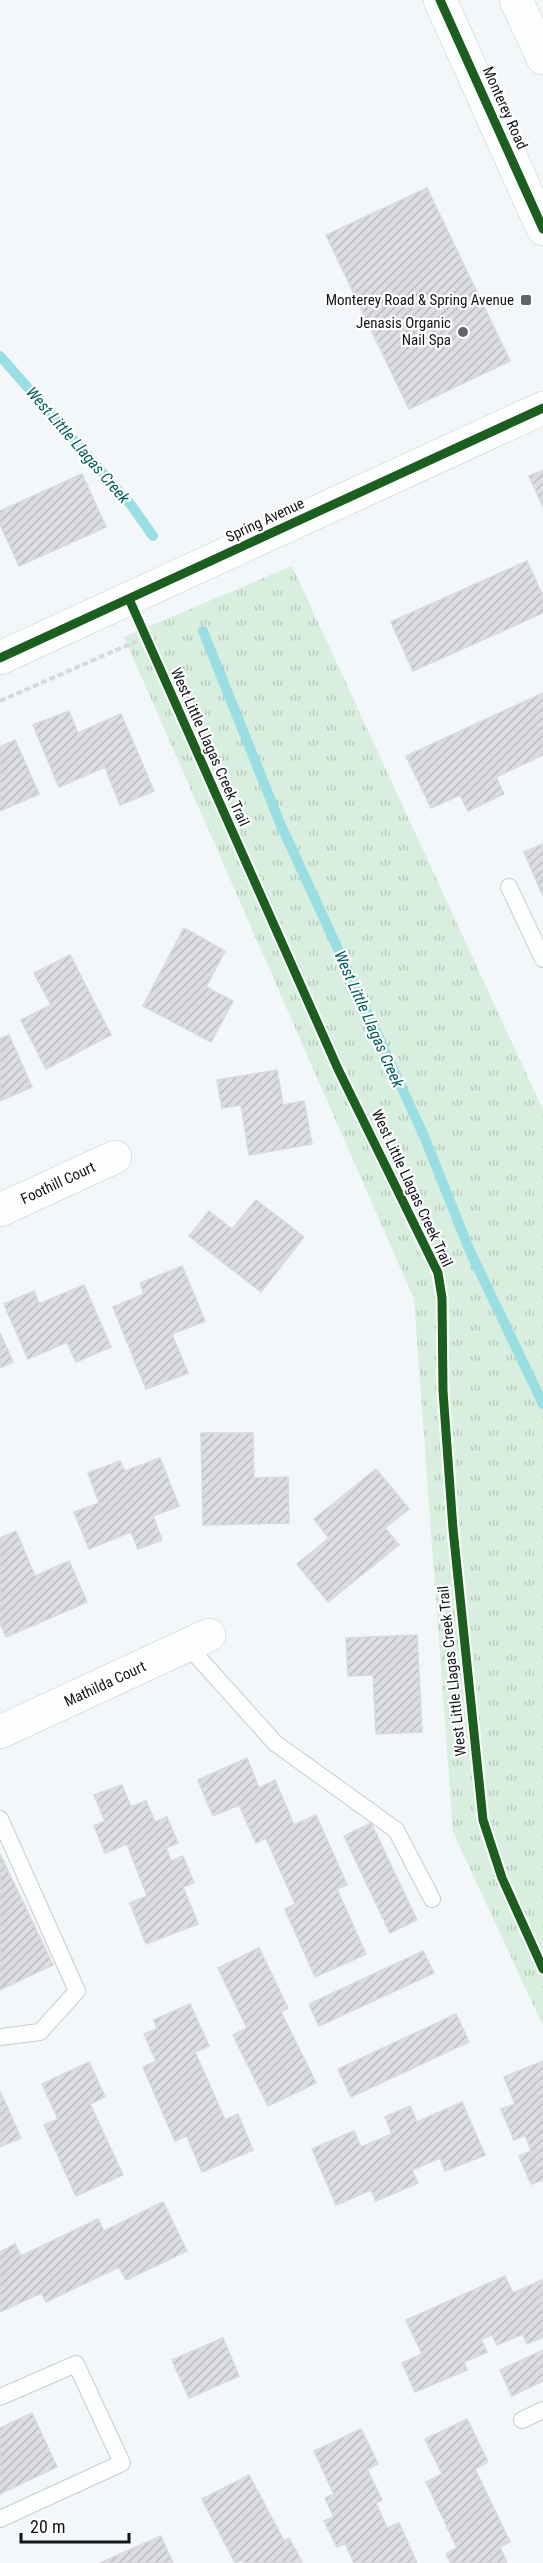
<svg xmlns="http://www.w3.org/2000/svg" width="543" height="2563" font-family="'Roboto Condensed',sans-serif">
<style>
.park{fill:url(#park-tufts)}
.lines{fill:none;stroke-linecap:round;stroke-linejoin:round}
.stream{stroke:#99dfe2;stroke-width:10}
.building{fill:url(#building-hatch);stroke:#d8d9dc;stroke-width:1.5}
.lane-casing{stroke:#c9cccf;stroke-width:18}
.street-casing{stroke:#c9cccf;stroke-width:34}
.secondary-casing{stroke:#c9cccf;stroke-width:34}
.path{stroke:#d8d9db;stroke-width:4;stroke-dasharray:6 3;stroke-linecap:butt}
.lane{stroke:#fdfefe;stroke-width:16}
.street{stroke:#fdfefe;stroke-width:33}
.secondary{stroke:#fdfefe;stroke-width:33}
.cycleway-casing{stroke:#fff;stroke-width:13}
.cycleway{stroke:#1b5e20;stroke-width:9}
.poi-dot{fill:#616466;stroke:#fff;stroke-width:2}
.labels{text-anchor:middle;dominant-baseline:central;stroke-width:4.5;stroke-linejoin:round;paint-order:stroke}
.street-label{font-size:15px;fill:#121517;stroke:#fff}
.poi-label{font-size:15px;fill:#121517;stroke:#fff;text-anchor:end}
.water-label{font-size:16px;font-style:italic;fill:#005b5d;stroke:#fff}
</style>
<defs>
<pattern id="park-tufts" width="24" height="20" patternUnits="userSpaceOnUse" patternTransform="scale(1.5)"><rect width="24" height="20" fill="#d8eede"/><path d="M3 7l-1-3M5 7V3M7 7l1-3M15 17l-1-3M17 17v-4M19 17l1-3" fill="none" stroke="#b8cbbe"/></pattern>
<pattern id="building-hatch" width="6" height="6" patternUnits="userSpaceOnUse" patternTransform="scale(1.5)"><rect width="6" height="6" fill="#dbdde2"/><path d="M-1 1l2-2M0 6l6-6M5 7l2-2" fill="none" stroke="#bbbdc1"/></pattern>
</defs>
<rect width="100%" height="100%" fill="#f3f7fa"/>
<path class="park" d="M292 566 543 1110V2026L453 1832 414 1299 124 637Z"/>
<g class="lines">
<g class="stream">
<path d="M0 356 131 505 153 536"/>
<path d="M203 631 280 823 424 1136 469 1249 543 1404"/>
</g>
</g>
<g class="building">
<path d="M427 188 510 361 409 409 326 235Z"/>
<path d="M543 470V507L529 476Z"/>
<path d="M82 474 106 527 19 566 0 524V511Z"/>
<path d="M527 561 543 596V613L413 671 391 622Z"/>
<path d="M543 693V755L496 777 504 794 468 811 460 795 431 808 406 756Z"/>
<path d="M69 711 78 733 121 714 154 791 120 805 105 767 59 787 33 725Z"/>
<path d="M15 740 39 794 0 811V747Z"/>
<path d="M543 844V896L524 852Z"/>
<path d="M184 928 225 951 206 987 233 1001 211 1042 143 1006Z"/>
<path d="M70 955 111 1035 46 1069 21 1020 51 1005 34 973Z"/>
<path d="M9 1035 32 1087 0 1101V1039Z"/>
<path d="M277 1070 283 1105 304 1101 312 1144 249 1155 241 1105 222 1108 217 1080Z"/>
<path d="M256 1200 304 1237 261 1292 189 1236 209 1211 232 1229Z"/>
<path d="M182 1266 205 1321 172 1334 188 1373 146 1389 113 1307 144 1294 140 1283Z"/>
<path d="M84 1285 111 1347 76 1362 67 1342 28 1359 4 1304 34 1291 39 1304Z"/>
<path d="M0 1333 13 1362 0 1368Z"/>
<path d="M201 1433H253L254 1478 288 1477 289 1523 203 1525Z"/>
<path d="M160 1458 179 1506 153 1516 162 1540 138 1549 131 1532 89 1549 74 1512 99 1503 88 1473 120 1461 125 1471Z"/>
<path d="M376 1469 409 1509 385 1528 399 1545 328 1602 297 1564 329 1538 314 1519Z"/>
<path d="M16 1531 35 1576 69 1561 87 1602 6 1637 0 1623V1538Z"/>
<path d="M417 1635 422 1732 376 1734 373 1675 348 1676 346 1638Z"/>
<path d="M247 1758 259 1788 275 1780 294 1825 316 1815 347 1885 337 1889 366 1954 315 1977 285 1909 295 1904 266 1838 256 1843 239 1805 213 1816 198 1780Z"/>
<path d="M122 1785 131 1807 146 1801 155 1822 167 1817 178 1843 166 1848 171 1861 183 1856 194 1883 183 1887 198 1924 146 1944 130 1903 147 1896 127 1844 105 1853 94 1826 105 1821 94 1795Z"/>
<path d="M371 1823 417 1920 390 1933 344 1836Z"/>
<path d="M0 1854 53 1965 0 1990Z"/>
<path d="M259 1948 288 2008 281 2012 316 2083 268 2106 233 2035 247 2028 218 1968Z"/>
<path d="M423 1951 434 1973 319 2026 309 2004Z"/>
<path d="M190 2004 209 2046 195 2052 225 2120 238 2114 253 2150 202 2172 187 2136 175 2141 143 2067 156 2061 144 2034 157 2029 154 2020Z"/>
<path d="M456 2014 469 2042 351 2097 338 2069Z"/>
<path d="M543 2061V2180L531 2184 519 2156 531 2151 525 2135 514 2140 501 2109 515 2104 504 2077Z"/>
<path d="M89 2062 105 2097 90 2104 123 2175 76 2196 44 2125 58 2119 42 2084Z"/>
<path d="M0 2091 21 2138 0 2147Z"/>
<path d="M462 2102 485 2155 445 2171 440 2158 412 2170 418 2183 376 2201 371 2190 336 2205 312 2149 354 2131 361 2147 392 2134 385 2117 410 2106 417 2122Z"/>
<path d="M163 2202 187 2251 126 2280 119 2267 46 2302 41 2293 0 2312V2252L15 2244 21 2256 98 2219 104 2231Z"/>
<path d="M505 2276 513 2293 542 2280 543 2337 527 2344 523 2334 497 2345 492 2335 481 2339 487 2352 464 2362 467 2370 415 2392 402 2363 422 2354 406 2320Z"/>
<path d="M223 2338 239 2376 189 2398 172 2360Z"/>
<path d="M543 2350V2381L512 2396 500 2370Z"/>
<path d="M32 2413 57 2467 0 2494V2428Z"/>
<path d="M467 2419 488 2462 475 2469 510 2542 500 2547 507 2563H451L446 2554 457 2548 426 2482 442 2474 425 2439Z"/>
<path d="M361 2429 378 2464 367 2469 382 2500 376 2503 387 2528 399 2523 417 2563H354L345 2543 337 2547 324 2521 334 2517 325 2498 334 2494 314 2451Z"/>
<path d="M249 2475 284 2541 289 2538 302 2562 244 2563 242 2560 235 2563 202 2499Z"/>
<path d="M161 2536 173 2563H100Z"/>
</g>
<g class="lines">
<defs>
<g id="lane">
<path d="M509 887 543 959"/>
<path d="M188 1646 275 1743 396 1830 432 1899"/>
<path d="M0 1819 77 1991 40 2032 0 2037"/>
<path d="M0 2397 76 2364 122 2463 0 2519"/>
<path d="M522 2420 543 2410"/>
</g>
<g id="street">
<path d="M0 658 543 408"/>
<path d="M0 1210 115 1157"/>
<path d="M0 1732 209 1635"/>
</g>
<g id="secondary">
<path d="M440 0 543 229"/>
<path d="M516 0 543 58"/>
</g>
</defs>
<use href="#lane" class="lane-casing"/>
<use href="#street" class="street-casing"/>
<use href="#secondary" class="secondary-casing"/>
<path class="path" d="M0 701 146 637"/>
<use href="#lane" class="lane"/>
<use href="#street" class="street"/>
<use href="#secondary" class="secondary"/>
<defs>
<g id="cycleway">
<path d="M440 0 543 229"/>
<path d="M129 599 338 1069 438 1273 442 1298 443 1391 453 1529 483 1820 502 1878 543 1969"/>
<path d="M0 658 543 408"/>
</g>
</defs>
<use href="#cycleway" class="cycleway-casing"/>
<use href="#cycleway" class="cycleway"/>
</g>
<g class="poi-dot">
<rect x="520" y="294" width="12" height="12" rx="3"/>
<circle cx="463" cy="332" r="6"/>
</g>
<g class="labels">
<g class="street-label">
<text transform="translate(505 108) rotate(66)">Monterey Road</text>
<text transform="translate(265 520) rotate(-25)">Spring Avenue</text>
<text transform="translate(210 747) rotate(66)">West Little Llagas Creek Trail</text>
<text transform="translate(58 1183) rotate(-25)">Foothill Court</text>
<text transform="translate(412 1188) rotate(65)">West Little Llagas Creek Trail</text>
<text transform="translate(452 1671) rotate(-96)">West Little Llagas Creek Trail</text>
<text transform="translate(105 1684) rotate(-25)">Mathilda Court</text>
</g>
<g class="poi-label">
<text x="514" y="300">Monterey Road &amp; Spring Avenue</text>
<text x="451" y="323">Jenasis Organic<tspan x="451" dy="17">Nail Spa</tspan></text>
</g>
<g class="water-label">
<text transform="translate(78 445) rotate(49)">West Little Llagas Creek</text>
<text transform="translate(369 1019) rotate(66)">West Little Llagas Creek</text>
</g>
</g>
<path d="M21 2533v9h108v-9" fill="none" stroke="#121517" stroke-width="3"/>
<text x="30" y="2533" font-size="18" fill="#121517" stroke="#ffffff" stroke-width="4.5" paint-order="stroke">20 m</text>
</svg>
